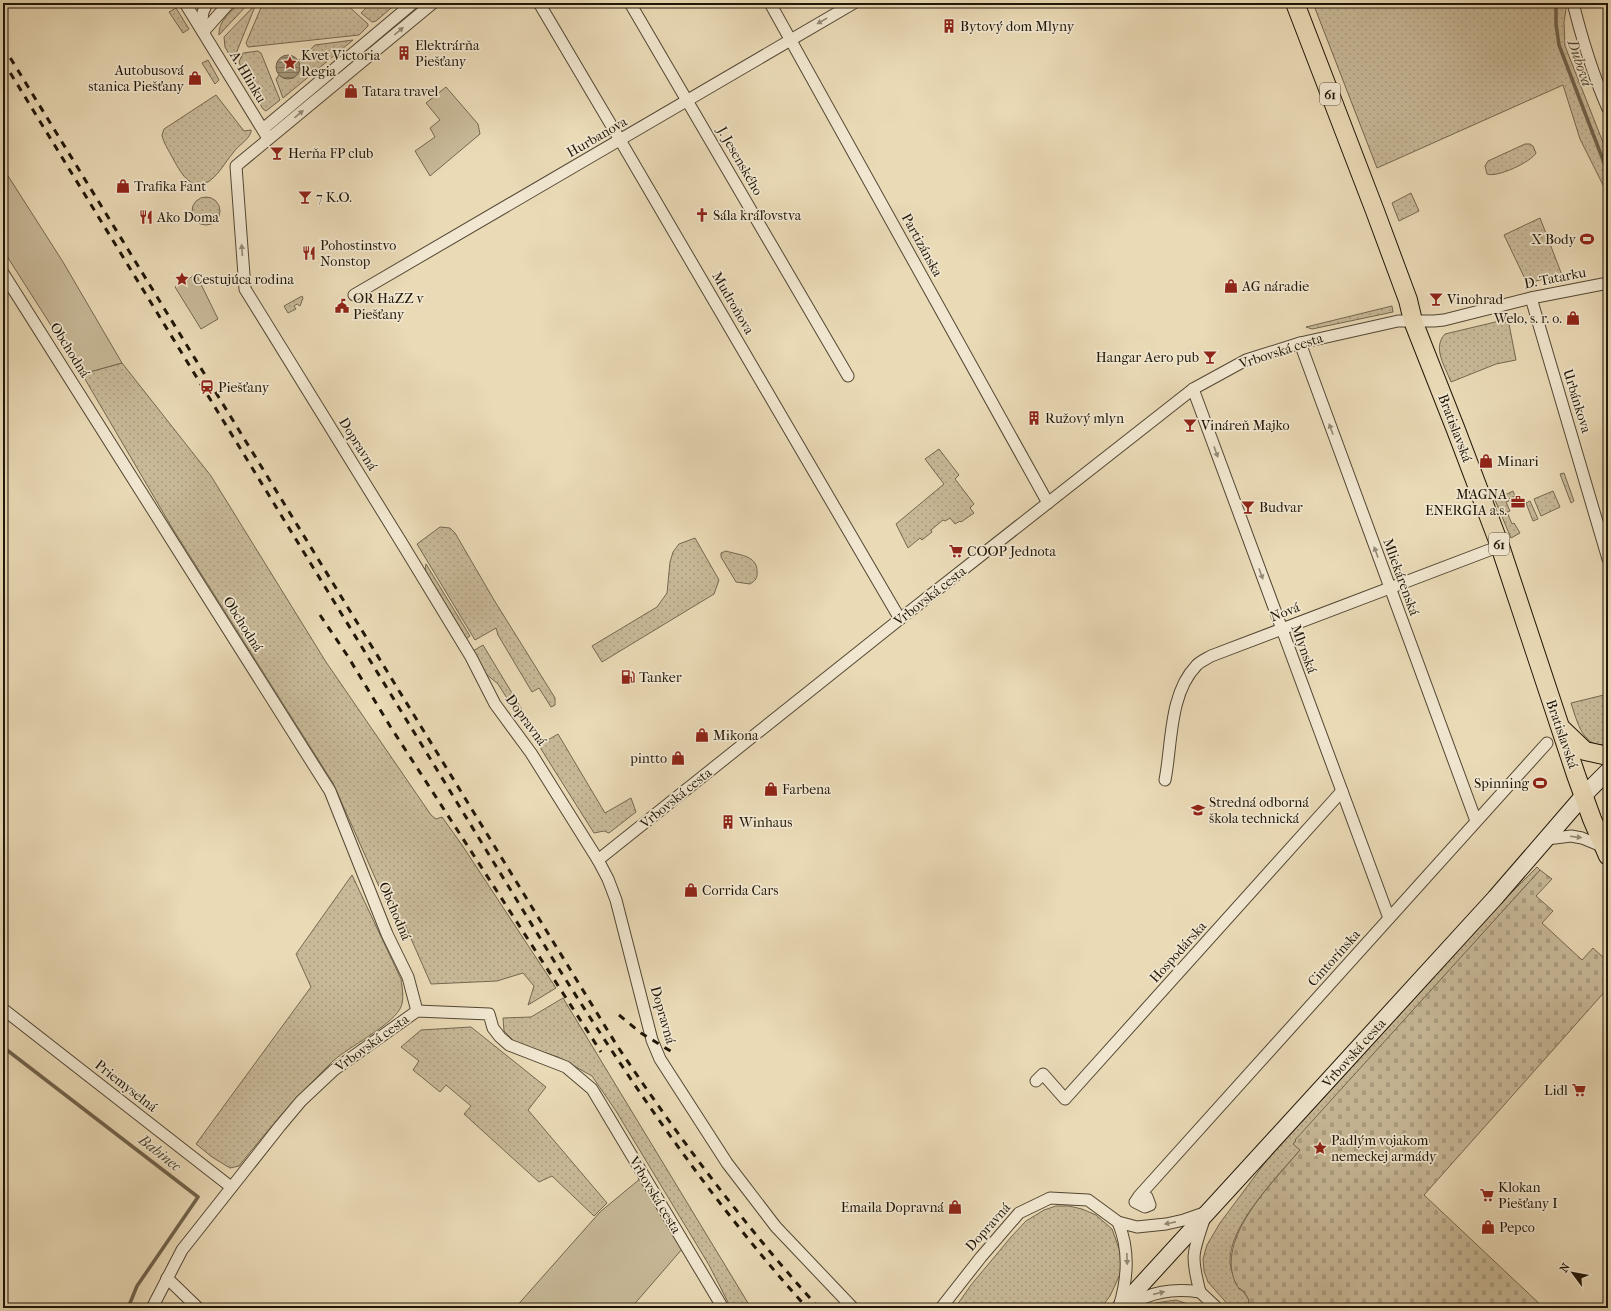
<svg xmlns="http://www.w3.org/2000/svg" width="1611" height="1311" font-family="'IM FELL French Canon',serif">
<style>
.grass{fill:url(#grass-dots);stroke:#746850}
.cemetery{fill:url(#cemetery-stones);stroke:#746850}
.green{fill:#c8b998;stroke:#746850}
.water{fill:url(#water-rules);stroke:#70634c}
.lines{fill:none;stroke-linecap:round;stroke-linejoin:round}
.stream{stroke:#70634c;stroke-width:3.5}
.minor-casing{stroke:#524733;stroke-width:13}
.secondary-casing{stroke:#201607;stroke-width:18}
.primary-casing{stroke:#201607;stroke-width:20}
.minor{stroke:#f1e7d0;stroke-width:11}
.secondary{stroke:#f1e7d0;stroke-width:16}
.primary{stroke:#eadab6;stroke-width:18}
.rail{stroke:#201607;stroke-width:3;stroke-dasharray:7 7;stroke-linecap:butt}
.oneway{fill:#938976}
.labels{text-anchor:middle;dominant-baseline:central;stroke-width:3.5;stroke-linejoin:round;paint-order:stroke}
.shield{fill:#f1e7d0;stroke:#5f5543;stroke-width:1}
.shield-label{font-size:13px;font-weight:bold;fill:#201607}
.poi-label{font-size:14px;fill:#201607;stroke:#f1e7d0;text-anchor:start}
.street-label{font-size:14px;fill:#201607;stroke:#f1e7d0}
.water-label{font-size:15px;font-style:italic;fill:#554a35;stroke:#f1e7d0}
</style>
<defs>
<pattern id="grass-dots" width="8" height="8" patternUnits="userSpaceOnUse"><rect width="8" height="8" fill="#c8b998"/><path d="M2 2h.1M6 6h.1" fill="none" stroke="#ac9e82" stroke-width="1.8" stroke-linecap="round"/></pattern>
<pattern id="cemetery-stones" width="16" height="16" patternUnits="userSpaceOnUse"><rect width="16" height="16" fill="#c8b998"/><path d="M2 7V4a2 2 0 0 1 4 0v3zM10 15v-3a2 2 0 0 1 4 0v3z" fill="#ac9e82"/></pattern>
<pattern id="water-rules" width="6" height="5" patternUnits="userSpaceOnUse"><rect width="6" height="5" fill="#a5977a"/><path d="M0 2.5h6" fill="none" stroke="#867a62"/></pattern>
</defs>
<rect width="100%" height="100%" fill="#eadab6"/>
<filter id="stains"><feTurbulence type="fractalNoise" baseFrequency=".005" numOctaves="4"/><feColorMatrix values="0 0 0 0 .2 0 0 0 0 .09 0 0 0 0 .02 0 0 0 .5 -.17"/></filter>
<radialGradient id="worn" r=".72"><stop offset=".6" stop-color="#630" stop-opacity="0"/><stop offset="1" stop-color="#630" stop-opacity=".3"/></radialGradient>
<g class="grass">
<path d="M239 3H249L219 35C218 21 231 12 239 3Z"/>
<path d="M263 3H345L368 24V26L359 35 248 47 246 43Z"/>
<path d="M363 3H397L376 21 372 22 361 13 367 7Z"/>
<path d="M1313 3H1567L1564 22 1565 46 1608 155V195L1580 139 1563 85 1377 168Z"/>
<path d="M256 4 233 61 225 47 224 37Z"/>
<path d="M176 8 189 29 183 33 169 12Z"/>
<path d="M353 40 283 98 276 79 279 75C290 84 303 73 298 61L315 45Z"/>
<path d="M258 51 261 53 280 100 266 111 263 109 248 84 239 62 243 53Z"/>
<path d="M208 60 219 80 215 84 202 63Z"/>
<path d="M216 95 244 131 251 130V132C248 141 238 145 233 153 225 162 218 177 206 183 188 191 178 167 171 155 168 149 163 142 162 135L164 129Z"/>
<path d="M1525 144H1530L1533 146 1536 153C1531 162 1497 178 1487 174L1485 166 1488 161Z"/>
<path d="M1411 193 1419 211 1399 221 1392 203Z"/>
<circle cx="206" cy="211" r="14"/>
<path d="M1540 218 1562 275 1527 283 1504 235Z"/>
<path d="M302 296 303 298 300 306 297 304 294 306 296 309 288 313 284 306Z"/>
<path d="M1392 306 1393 312 1312 329 1306 327Z"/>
<path d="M1508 319 1516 360 1496 364 1451 382C1445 366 1432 348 1445 334Z"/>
<path d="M122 363 211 476 326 662 431 815 436 819 442 817 462 845 556 988 528 1005 534 986 523 973 497 981 431 984 405 925 393 918 333 783 171 526 82 374Z"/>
<path d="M939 449 959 475 955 479 974 504 970 508 974 513 961 522 960 521 955 524 950 518 945 521 943 520 931 530 932 532 922 540 920 538 908 548 896 524 944 484 925 459Z"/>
<path d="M1564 473 1574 501 1571 503 1560 474Z"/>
<path d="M1513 491 1515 496 1508 499 1509 501 1506 502 1510 511 1507 512 1512 524 1514 523 1520 533 1511 538 1495 500Z"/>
<path d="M1553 491 1560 507 1541 516 1534 499Z"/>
<path d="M1530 501 1538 519 1533 521 1526 503Z"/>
<path d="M440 527 450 528 455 533 494 600 555 698V705L551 707 539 688 532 692 498 635 496 628 475 640 417 544Z"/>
<path d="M695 538 719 580 714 594 602 662 592 646 657 607 667 593 670 562 673 552 679 544Z"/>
<path d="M726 551C738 555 757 555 757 571 758 578 755 581 750 584L736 582 721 557V553Z"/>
<path d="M426 564 470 636 466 639 425 571Z"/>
<path d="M483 645 524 713 517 714 498 684 485 673 473 651Z"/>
<path d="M1608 694V744C1583 750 1577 721 1571 703Z"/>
<path d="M558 734 605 813 631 798 636 812 609 833 604 831 594 833 541 749V744Z"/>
<path d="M1537 867 1540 870 1296 1141 1300 1150C1277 1177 1228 1226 1230 1263 1231 1272 1236 1281 1239 1289L1243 1291 1249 1300 1248 1305 1251 1308H1231L1208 1282 1204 1271 1203 1259 1207 1245 1220 1223 1267 1160 1507 897Z"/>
<path d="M352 875 401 979C402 988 405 1000 400 1009 389 1027 350 1046 333 1061 299 1094 268 1129 239 1166L230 1168 212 1157 196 1144 311 987 296 954Z"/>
<path d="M563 998 751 1308H731L709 1265 616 1111 592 1076 558 1057 516 1043 504 1031 503 1018 531 1017Z"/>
<path d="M471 1027 546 1087 528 1110 607 1203 594 1216 552 1176 539 1182 464 1114 471 1106 446 1085 440 1092 413 1070 419 1061 401 1047 421 1030Z"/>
<path d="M1056 1206H1069L1082 1209 1096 1215 1112 1229 1121 1254 1122 1270 1110 1296 1101 1308H955L971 1285 1011 1237 1026 1221 1044 1210Z"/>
<path d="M1176 1300 1200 1308H1148L1155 1303Z"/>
</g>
<path class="cemetery" d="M1540 870 1552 879 1536 896 1553 911 1542 923 1582 960 1593 948 1605 959 1608 956V988L1424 1195 1544 1308H1251L1248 1305 1249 1300C1248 1298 1246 1295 1244 1292 1242 1289 1238 1289 1236 1284 1214 1238 1273 1183 1300 1150L1293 1144 1296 1141 1295 1140Z"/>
<g class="green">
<path d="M446 87 478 124 480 134 430 176 415 151 435 137 430 128 440 120 426 103Z"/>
<path d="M3 168 63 262 122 363 82 374 3 250Z"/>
<path d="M196 274 218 319 201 329 175 287Z"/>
<path d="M641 1178 683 1248 631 1308H515L600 1212Z"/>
</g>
<circle class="water" cx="288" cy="67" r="12"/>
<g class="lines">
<g class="stream">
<path d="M1556 3V24L1559 45 1608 173"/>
<path d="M3 1047 198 1197 137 1286 128 1308"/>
</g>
<defs>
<g id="minor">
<path d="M185 3 266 135"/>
<path d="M433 3 236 166 245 289 403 545 471 657 495 704 531 753 598 860 608 879 616 900 652 1040 660 1059 727 1163 776 1227 853 1308"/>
<path d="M539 3 620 140 900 619"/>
<path d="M630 3 848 376"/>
<path d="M770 3 1048 503"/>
<path d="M1573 3C1582 39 1593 75 1608 109"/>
<path d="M201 27 203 12 207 3"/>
<path d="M204 31 229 3"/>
<path d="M263 129 413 3"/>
<path d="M3 273 330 791 387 934 408 977 417 1011"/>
<path d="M354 295 854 3"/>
<path d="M1531 298 1608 559"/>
<path d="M1300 343 1476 821"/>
<path d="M1193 389 1389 918"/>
<path d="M1165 780C1172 745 1169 694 1196 666 1199 662 1206 659 1211 656L1500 546"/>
<path d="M1547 839 1571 836 1582 838 1604 847"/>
<path d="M598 860 900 619 1193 389 1246 360 1300 343 1398 321H1434L1444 320 1531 298 1608 283"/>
<path d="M3 1009 231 1187"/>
<path d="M1036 1081 1043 1074 1065 1099 1342 791"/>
<path d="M1142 1193 1147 1197 1150 1205 1145 1207 1135 1202 1139 1196 1547 743"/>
<path d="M1118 1222C1130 1250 1128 1278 1119 1307"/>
<path d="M167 1278 198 1308"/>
<path d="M1200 1292C1191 1257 1192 1254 1204 1220"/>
<path d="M1200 1292 1217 1308"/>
<path d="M1126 1306C1152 1292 1171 1288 1200 1292"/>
<path d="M152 1308 182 1250 280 1126 301 1101 334 1070 417 1011 489 1014 493 1028 500 1037 509 1045 566 1067 592 1089 723 1308"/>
<path d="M941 1308 981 1257 1019 1213 1050 1198 1088 1200 1118 1222 1137 1227 1166 1224 1184 1220 1207 1212"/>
</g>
<path id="secondary" d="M1120 1308 1495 898 1584 795 1608 771"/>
<g id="primary">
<path d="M1295 3 1375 211 1408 300 1413 321 1456 430 1500 546 1576 775 1592 819 1608 856"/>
<path d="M1562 729 1585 751 1608 756"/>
</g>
</defs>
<use href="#minor" class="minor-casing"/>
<use href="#secondary" class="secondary-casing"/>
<use href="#primary" class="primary-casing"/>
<use href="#minor" class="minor"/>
<use href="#secondary" class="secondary"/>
<use href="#primary" class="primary"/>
<g class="rail">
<path d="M3 46 616 1044C678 1137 744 1225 819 1308"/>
<path d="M3 61 559 969C635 1089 712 1202 807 1308"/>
<path d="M320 615 347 655 390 726 601 1052"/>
<path d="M619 1015 641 1033 672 1052"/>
</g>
</g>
<defs><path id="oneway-solid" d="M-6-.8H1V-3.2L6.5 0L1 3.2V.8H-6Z"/></defs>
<g class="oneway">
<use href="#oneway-solid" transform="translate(822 21) rotate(150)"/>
<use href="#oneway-solid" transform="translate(399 31) rotate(-40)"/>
<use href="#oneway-solid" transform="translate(299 114) rotate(-40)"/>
<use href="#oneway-solid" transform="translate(242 250) rotate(-94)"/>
<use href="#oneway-solid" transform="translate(1331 429) rotate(-110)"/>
<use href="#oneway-solid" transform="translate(1216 452) rotate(70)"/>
<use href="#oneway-solid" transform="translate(1376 552) rotate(-110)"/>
<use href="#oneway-solid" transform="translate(1261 574) rotate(70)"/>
<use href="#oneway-solid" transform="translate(1576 837) rotate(7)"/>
<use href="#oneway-solid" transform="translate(1170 1223) rotate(169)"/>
<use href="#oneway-solid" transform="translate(1127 1259) rotate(88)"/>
<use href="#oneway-solid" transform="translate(1159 1293) rotate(-13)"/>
</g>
<defs>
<symbol id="building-bare" viewBox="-9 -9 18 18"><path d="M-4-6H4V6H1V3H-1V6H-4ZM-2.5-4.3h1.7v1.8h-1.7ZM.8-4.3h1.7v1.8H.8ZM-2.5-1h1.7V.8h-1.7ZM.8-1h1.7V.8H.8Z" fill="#8f2418" stroke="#f1e7d0" stroke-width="2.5" paint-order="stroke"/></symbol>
<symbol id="sight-bare" viewBox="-9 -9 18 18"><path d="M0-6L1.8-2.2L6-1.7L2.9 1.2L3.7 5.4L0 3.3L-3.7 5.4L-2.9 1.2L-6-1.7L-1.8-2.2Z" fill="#8f2418" stroke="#f1e7d0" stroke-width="2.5" paint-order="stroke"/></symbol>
<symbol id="shop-bare" viewBox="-9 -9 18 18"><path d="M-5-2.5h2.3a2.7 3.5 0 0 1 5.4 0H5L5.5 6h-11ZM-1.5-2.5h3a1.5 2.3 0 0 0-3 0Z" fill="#8f2418" stroke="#f1e7d0" stroke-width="2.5" paint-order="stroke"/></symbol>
<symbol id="bar-bare" viewBox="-9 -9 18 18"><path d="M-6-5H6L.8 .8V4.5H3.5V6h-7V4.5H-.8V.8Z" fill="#8f2418" stroke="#f1e7d0" stroke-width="2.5" paint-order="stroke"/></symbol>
<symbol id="church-bare" viewBox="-9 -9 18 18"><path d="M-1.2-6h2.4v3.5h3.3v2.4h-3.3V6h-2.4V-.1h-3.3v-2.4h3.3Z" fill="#8f2418" stroke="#f1e7d0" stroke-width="2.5" paint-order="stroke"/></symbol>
<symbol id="restaurant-bare" viewBox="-9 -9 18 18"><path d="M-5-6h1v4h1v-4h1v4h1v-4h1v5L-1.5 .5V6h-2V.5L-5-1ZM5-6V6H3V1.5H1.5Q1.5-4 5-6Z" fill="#8f2418" stroke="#f1e7d0" stroke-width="2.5" paint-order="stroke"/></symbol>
<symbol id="stadium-bare" viewBox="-9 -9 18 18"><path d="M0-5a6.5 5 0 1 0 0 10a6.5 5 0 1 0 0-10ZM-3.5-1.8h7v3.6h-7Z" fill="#8f2418" stroke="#f1e7d0" stroke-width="2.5" paint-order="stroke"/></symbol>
<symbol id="civic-bare" viewBox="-9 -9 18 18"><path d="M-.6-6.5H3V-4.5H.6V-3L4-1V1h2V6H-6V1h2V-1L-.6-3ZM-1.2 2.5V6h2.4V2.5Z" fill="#8f2418" stroke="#f1e7d0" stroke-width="2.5" paint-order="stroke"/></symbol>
<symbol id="station-bare" viewBox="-9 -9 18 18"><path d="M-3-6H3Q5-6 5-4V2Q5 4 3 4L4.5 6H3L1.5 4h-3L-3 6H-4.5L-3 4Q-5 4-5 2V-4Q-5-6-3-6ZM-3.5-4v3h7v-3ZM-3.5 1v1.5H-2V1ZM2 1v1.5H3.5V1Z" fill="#8f2418" stroke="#f1e7d0" stroke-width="2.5" paint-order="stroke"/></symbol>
<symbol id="office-bare" viewBox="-9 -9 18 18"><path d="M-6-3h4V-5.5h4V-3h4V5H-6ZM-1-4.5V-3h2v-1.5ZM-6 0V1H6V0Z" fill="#8f2418" stroke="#f1e7d0" stroke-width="2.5" paint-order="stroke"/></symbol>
<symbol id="supermarket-bare" viewBox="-9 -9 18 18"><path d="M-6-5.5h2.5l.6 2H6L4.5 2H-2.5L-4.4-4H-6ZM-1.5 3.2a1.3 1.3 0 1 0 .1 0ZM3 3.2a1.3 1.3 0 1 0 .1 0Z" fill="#8f2418" stroke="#f1e7d0" stroke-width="2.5" paint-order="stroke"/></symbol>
<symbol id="fuel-bare" viewBox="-9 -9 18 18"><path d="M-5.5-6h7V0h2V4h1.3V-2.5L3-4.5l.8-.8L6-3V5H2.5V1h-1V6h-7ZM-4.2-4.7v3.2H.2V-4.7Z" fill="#8f2418" stroke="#f1e7d0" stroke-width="2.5" paint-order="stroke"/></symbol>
<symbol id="school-bare" viewBox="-9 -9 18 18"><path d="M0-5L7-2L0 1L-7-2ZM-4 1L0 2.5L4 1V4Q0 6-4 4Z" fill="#8f2418" stroke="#f1e7d0" stroke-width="2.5" paint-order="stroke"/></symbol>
</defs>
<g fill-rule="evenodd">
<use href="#building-bare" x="939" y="16" width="20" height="20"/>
<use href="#building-bare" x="394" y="43" width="20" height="20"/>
<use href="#sight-bare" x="280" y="53" width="20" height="20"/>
<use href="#shop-bare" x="185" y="68" width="20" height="20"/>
<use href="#shop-bare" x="341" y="81" width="20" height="20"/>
<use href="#bar-bare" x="267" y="143" width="20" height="20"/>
<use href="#shop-bare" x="113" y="176" width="20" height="20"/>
<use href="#bar-bare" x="295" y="187" width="20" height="20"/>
<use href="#church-bare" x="692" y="205" width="20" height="20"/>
<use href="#restaurant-bare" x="136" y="207" width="20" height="20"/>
<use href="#stadium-bare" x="1577" y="229" width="20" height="20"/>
<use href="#restaurant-bare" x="299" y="243" width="20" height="20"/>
<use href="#sight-bare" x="172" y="269" width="20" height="20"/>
<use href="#shop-bare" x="1221" y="276" width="20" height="20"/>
<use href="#bar-bare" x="1426" y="289" width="20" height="20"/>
<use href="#civic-bare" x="332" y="296" width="20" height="20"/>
<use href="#shop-bare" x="1563" y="308" width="20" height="20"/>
<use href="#bar-bare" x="1200" y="347" width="20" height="20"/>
<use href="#station-bare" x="197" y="377" width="20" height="20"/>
<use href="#building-bare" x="1024" y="408" width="20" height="20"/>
<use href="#bar-bare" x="1180" y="415" width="20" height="20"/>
<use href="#shop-bare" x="1476" y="451" width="20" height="20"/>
<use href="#office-bare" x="1508" y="492" width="20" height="20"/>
<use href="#bar-bare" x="1238" y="497" width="20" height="20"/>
<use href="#supermarket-bare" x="946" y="541" width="20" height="20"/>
<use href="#fuel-bare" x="618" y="667" width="20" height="20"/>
<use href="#shop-bare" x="692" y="725" width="20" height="20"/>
<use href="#shop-bare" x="668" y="748" width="20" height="20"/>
<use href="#stadium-bare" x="1530" y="773" width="20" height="20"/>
<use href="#shop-bare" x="761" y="779" width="20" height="20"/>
<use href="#school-bare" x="1188" y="800" width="20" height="20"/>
<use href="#building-bare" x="718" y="812" width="20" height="20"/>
<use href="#shop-bare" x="681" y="880" width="20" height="20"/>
<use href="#supermarket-bare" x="1569" y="1080" width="20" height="20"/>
<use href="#sight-bare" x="1310" y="1138" width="20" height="20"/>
<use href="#supermarket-bare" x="1477" y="1185" width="20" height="20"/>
<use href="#shop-bare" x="945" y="1197" width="20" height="20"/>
<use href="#shop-bare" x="1478" y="1217" width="20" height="20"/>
</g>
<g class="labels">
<g class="shield">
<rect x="1320" y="83" width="20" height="22" rx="3"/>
<rect x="1489" y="533" width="20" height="22" rx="3"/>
</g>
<g class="shield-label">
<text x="1330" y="94">61</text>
<text x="1499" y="544">61</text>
</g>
<g class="poi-label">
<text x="960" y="26">Bytový dom Mlyny</text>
<text x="415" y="45">Elektrárňa<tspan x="415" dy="16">Piešťany</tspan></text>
<text x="301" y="55">Kvet Victoria<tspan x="301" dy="16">Regia</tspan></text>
<text x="184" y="70" text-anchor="end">Autobusová<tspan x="184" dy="16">stanica Piešťany</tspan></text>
<text x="362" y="91">Tatara travel</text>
<text x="288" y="153">Herňa FP club</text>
<text x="134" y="186">Trafika Fant</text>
<text x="316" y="197">7 K.O.</text>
<text x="713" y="215">Sála kráľovstva</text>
<text x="157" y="217">Ako Doma</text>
<text x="1576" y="239" text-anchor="end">X Body</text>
<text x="320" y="245">Pohostinstvo<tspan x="320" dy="16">Nonstop</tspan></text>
<text x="193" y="279">Cestujúca rodina</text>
<text x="1242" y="286">AG náradie</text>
<text x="353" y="298">OR HaZZ v<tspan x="353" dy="16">Piešťany</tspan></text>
<text x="1447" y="299">Vinohrad</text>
<text x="1562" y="318" text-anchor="end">Welo, s. r. o.</text>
<text x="1199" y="357" text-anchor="end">Hangar Aero pub</text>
<text x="218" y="387">Piešťany</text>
<text x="1045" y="418">Ružový mlyn</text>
<text x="1201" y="425">Vináreň Majko</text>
<text x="1497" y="461">Minari</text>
<text x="1507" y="494" text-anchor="end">MAGNA<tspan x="1507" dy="16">ENERGIA a.s.</tspan></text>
<text x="1259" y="507">Budvar</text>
<text x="967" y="551">COOP Jednota</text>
<text x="639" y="677">Tanker</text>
<text x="713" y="735">Mikona</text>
<text x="667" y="758" text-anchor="end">pintto</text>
<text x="1529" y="783" text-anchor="end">Spinning</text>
<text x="782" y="789">Farbena</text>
<text x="1209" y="802">Stredná odborná<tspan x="1209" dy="16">škola technická</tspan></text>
<text x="739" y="822">Winhaus</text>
<text x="702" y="890">Corrida Cars</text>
<text x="1568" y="1090" text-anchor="end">Lidl</text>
<text x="1331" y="1140">Padlým vojakom<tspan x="1331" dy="16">nemeckej armády</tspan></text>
<text x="1498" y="1187">Klokan<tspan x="1498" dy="16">Piešťany I</tspan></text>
<text x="944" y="1207" text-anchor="end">Emaila Dopravná</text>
<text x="1499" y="1227">Pepco</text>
</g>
<g class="street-label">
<text transform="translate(248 77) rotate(59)">A. Hlinku</text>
<text transform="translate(597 137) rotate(-30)">Hurbanova</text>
<text transform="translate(740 161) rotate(60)">J. Jesenského</text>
<text transform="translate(922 245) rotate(61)">Partizánska</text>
<text transform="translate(1555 278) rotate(-11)">D. Tatarku</text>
<text transform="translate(733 303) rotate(60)">Mudroňova</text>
<text transform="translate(70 350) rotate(58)">Obchodná</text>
<text transform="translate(1281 351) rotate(-18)">Vrbovská cesta</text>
<text transform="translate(1577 401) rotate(73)">Urbánkova</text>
<text transform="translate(1455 428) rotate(69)">Bratislavská</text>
<text transform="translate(358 444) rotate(58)">Dopravná</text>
<text transform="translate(1401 577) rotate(70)">Mliekárenská</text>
<text transform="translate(930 596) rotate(-38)">Vrbovská cesta</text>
<text transform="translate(1285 612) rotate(-21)">Nová</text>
<text transform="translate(243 624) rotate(58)">Obchodná</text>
<text transform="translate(1304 649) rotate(70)">Mlynská</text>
<text transform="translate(526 720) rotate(54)">Dopravná</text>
<text transform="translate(1562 734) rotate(71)">Bratislavská</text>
<text transform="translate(676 798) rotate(-39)">Vrbovská cesta</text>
<text transform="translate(395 911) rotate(67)">Obchodná</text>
<text transform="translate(1178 952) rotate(-48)">Hospodárska</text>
<text transform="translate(1334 958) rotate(-48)">Cintorínska</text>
<text transform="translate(663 1015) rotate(74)">Dopravná</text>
<text transform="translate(372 1043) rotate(-36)">Vrbovská cesta</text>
<text transform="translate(1354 1053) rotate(-48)">Vrbovská cesta</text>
<text transform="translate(126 1086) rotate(38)">Priemyselná</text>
<text transform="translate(655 1195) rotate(59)">Vrbovská cesta</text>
<text transform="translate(988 1227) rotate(-48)">Dopravná</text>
</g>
<g class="water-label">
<text transform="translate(1580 63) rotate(71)">Dubová</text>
<text transform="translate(160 1153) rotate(38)">Babinec</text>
</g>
</g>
<rect width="1611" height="1311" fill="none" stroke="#eadab6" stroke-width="16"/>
<rect x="4" y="4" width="1603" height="1303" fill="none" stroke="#201607" stroke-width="2"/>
<rect x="8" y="8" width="1595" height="1295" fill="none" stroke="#201607"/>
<g transform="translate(1573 1273) rotate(302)" stroke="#f1e7d0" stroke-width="3" paint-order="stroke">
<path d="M0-3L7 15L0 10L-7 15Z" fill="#201607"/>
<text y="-6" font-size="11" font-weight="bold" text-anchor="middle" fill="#201607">N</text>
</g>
<rect width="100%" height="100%" filter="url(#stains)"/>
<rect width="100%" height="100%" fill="url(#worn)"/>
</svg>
